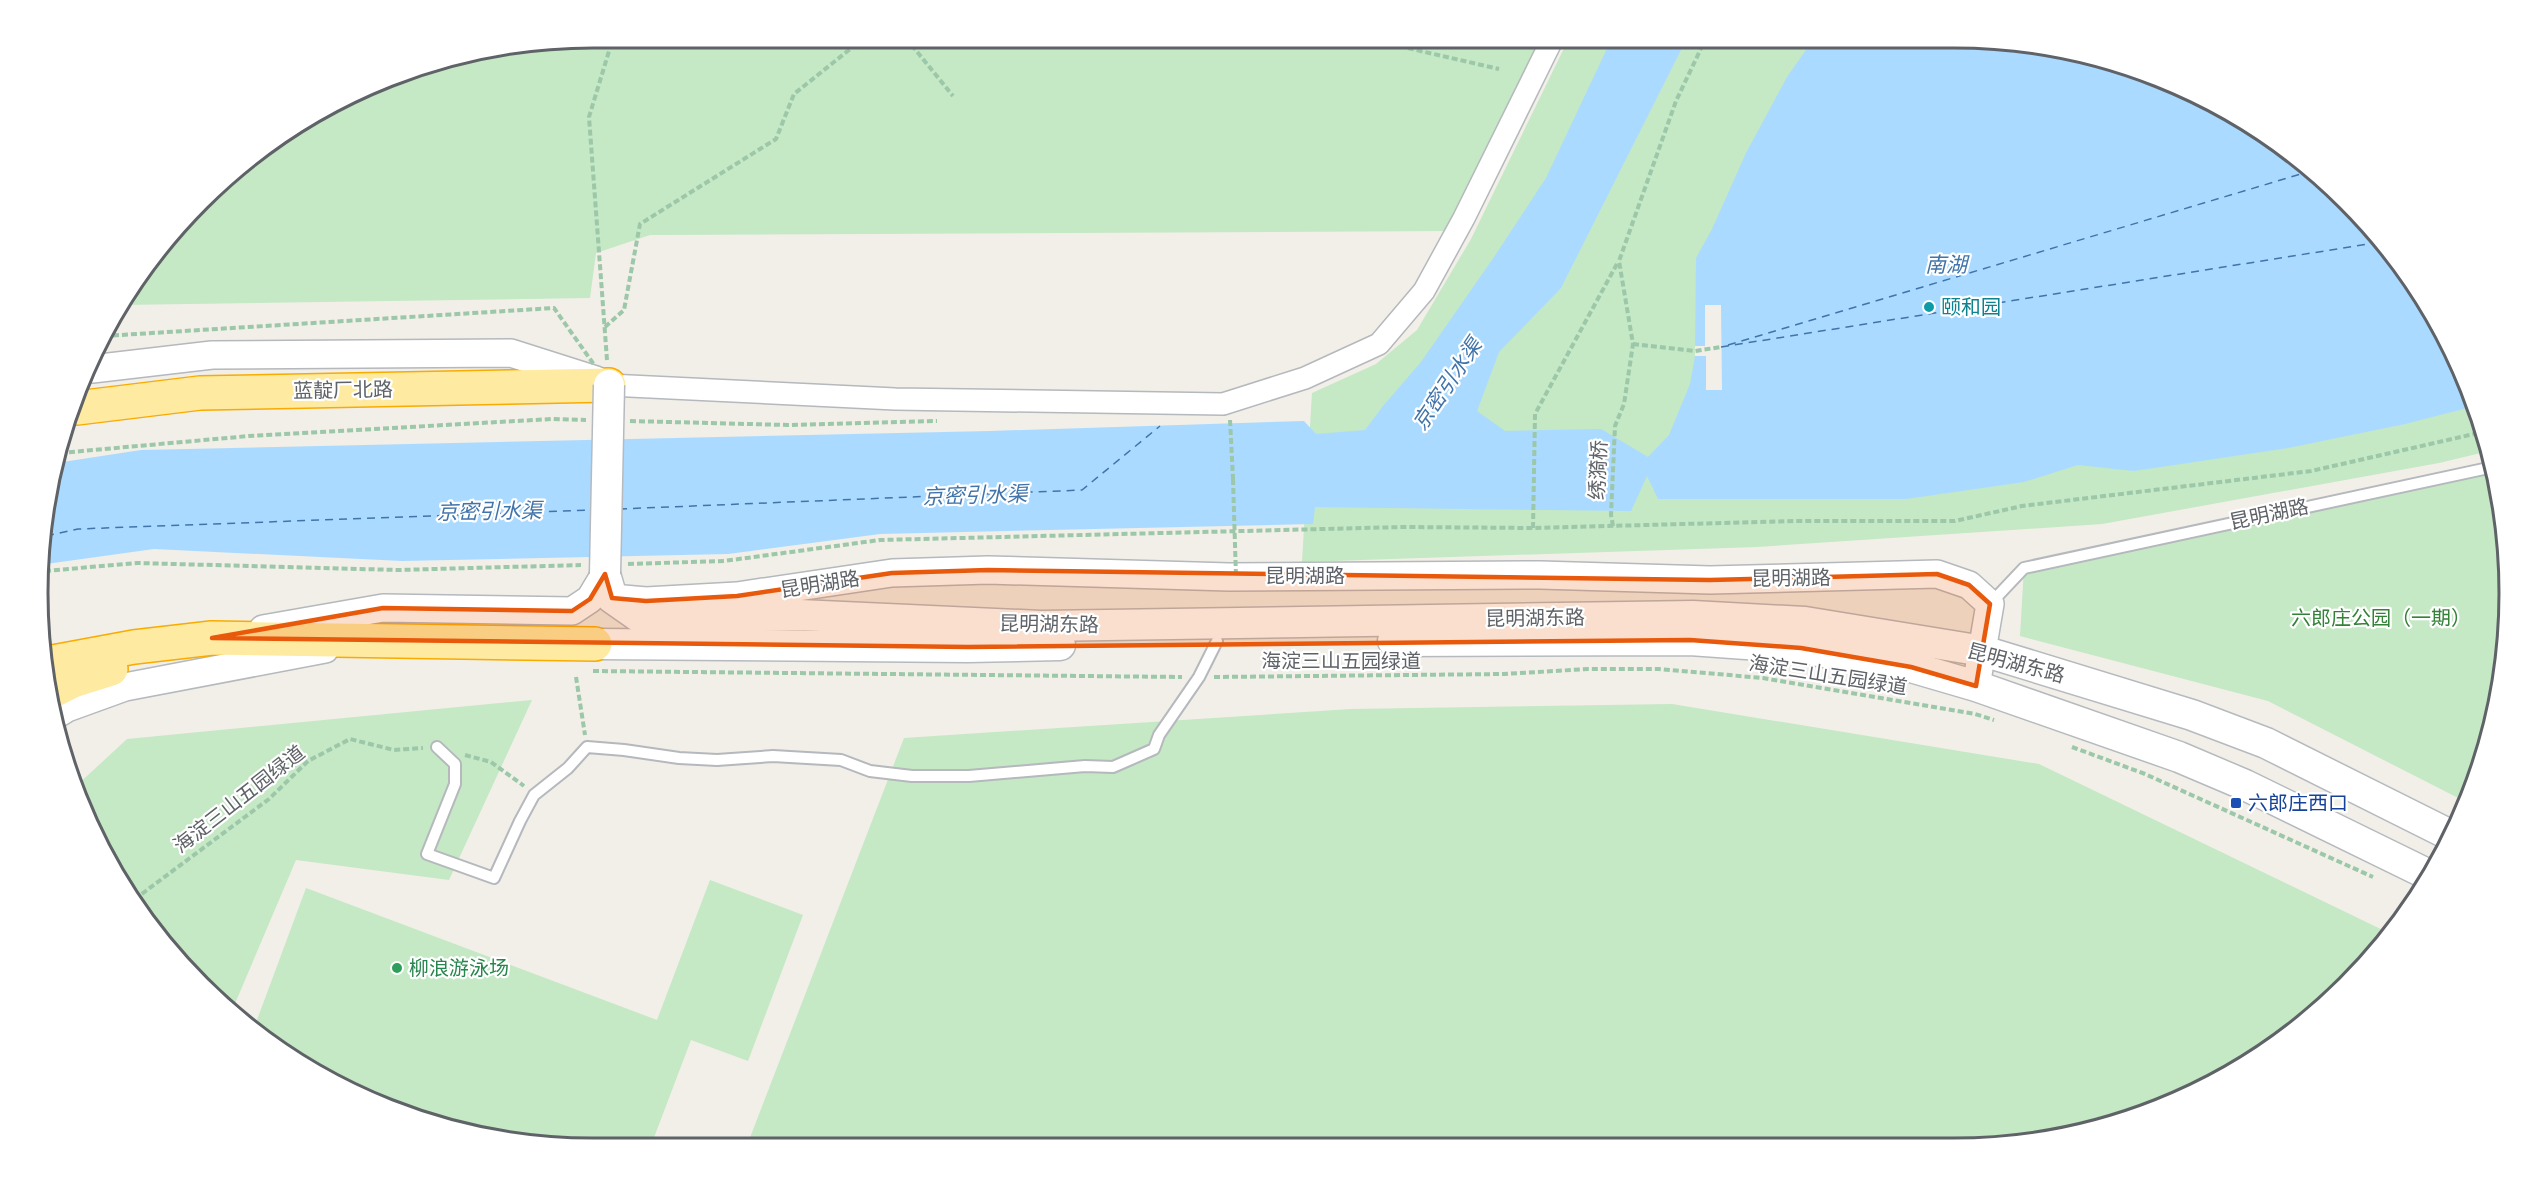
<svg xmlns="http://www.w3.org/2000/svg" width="2547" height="1186" font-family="Arial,'Noto Sans SC',sans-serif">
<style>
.green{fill:#c5e8c5}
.water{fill:#aadaff}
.pier{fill:#f1efe8}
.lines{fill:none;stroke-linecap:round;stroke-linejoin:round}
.ferry{stroke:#4174aa;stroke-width:1.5;stroke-dasharray:8 6;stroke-linecap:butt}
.service-casing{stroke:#b5b8bc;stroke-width:14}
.minor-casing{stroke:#b5b8bc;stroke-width:24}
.tertiary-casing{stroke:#b5b8bc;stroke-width:30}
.secondary-casing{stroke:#b6babf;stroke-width:33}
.trunk-casing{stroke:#f9ab00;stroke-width:36}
.path{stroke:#9cc7a9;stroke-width:4;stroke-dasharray:6 3;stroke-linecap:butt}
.service{stroke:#fff;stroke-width:10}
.minor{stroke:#fff;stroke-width:21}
.tertiary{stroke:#fff;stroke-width:27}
.secondary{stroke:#fff;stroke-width:30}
.trunk{stroke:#feeaa1;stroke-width:33}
.secondary-bridge-casing{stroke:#b6babf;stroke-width:33;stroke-linecap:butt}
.path-bridge{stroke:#9cc7a9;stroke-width:4;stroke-dasharray:6 3;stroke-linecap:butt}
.secondary-bridge{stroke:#fff;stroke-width:30}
.marked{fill:#e8590c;fill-opacity:0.2;stroke:#e8590c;stroke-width:4.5;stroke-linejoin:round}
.culture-dot{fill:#0f9aa8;stroke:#fff;stroke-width:2}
.transit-dot{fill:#1a4fb4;stroke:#fff;stroke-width:2}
.leisure-dot{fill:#2e9e5b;stroke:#fff;stroke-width:2}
.labels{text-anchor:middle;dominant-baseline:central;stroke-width:4.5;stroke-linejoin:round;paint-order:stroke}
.culture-label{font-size:20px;fill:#0d838f;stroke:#fff;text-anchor:start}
.street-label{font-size:20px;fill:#5f6368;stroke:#fff}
.park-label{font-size:20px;fill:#348238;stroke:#fff}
.transit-label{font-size:20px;fill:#164399;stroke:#fff;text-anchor:start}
.leisure-label{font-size:20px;fill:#27864d;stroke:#fff;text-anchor:start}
.water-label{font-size:21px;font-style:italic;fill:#4174aa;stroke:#fff}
.rim{fill:none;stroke:#5f6368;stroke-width:3}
</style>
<rect width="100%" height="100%" fill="#f1efe8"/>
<g class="green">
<path d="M593 38H1548L1450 231 650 235 596 253 590 298 120 305 227 175 316 112 414 67Z"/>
<path d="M1569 38H1954L2062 48 2166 80 2262 131 2347 200 2416 284 2467 380 2489 451 2439 463 2102 524 1757 547 1302 562 1312 393 1376 364 1417 330 1471 239Z"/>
<path d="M2493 467 2499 484 2509 593 2499 701 2468 803 2268 701 2020 636 2024 568Z"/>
<path d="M532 700 449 880 296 860 231 1013 112 870 74 788 127 739Z"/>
<path d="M1672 704 2039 764 2391 934 2292 1033 2167 1106 2027 1144 746 1148 904 738 1351 709Z"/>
<path d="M710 880 803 915 748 1061 691 1040 650 1148H593L484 1138 381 1106 254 1028 306 888 657 1020Z"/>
</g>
<path class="water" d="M1612 38H1687L1561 288 1499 352 1477 411 1505 431 1601 429 1648 457 1669 435 1690 384 1695 356 1696 258 1712 229 1746 153 1787 77 1806 50 1811 38H1954L2062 48 2166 80 2262 131 2347 200 2416 284 2467 380 2475 406 2405 424 2288 448 2134 471 2078 465 2024 482 1906 499H1658L1647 476 1631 511 1315 507 1313 524 880 534 728 554 402 561 154 549 46 564 48 485 56 463 141 450 990 431 1304 421 1316 434 1365 430 1383 406 1421 362 1494 257 1546 178Z"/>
<path class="pier" d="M1705 305H1721L1722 390H1706V356H1695V346H1705Z"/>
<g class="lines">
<g class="ferry">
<path d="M1728 345 2311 171"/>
<path d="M1721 347 2381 242"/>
<path d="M619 509 1082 490 1160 426"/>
<path d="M46 536 78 529 590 510"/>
</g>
<defs>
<g id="service">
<path d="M1990 604 2024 568 2493 467"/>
<path d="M437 747 455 764V784L427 854 494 878 520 821 534 795 568 768 587 747 624 750 679 758 717 760 773 756 841 760 870 771 912 776H969L1085 766 1113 767 1154 749 1159 735 1199 677 1217 641"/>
</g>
<path id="minor" d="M609 385 895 399 1223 404 1305 378 1379 344 1424 291 1464 218 1553 38"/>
<g id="tertiary">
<path d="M92 369 212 355 511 353 596 380"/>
<path d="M612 598 646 601 737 596 892 573 988 570 1229 577 1540 575 1710 580 1937 574 1969 585 1990 604 1976 686"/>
<path d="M263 629 383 608 572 611 590 599 605 574"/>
<path d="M54 716 67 708 125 687 325 649"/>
</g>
<g id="secondary">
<path d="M605 574 612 598 642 619 800 615 1041 626 1693 616 1805 622 1983 651 2192 715 2266 743 2450 835"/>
<path d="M1393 641 1690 640 1801 648 1911 667 1976 686 2179 757 2245 785 2427 874"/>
<path d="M595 644 968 647 1060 645"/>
</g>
<g id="trunk">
<path d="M77 408 200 393 609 385"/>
<path d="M42 664 134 647 212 638 595 644"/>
<path d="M49 693 73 681 111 669"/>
</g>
</defs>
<use href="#service" class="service-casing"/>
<use href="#minor" class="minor-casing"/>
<use href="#tertiary" class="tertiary-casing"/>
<use href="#secondary" class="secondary-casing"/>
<use href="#trunk" class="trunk-casing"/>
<g class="path">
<path d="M906 38 953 96"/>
<path d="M1364 38 1499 69"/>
<path d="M605 327 624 310 640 224 776 139 794 94 864 38"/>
<path d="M1633 344 1695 351 1721 347"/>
<path d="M607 360 589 117 613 38"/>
<path d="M1230 420 1233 479"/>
<path d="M630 421 788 425 937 421"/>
<path d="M60 453 249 436 552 419 586 420"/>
<path d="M1613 526 1611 515 1615 426 1624 404 1633 344 1619 261 1676 101 1706 38"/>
<path d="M1533 528 1535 414 1618 262"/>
<path d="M628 564 724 561 880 540 1404 527 1533 528 1796 521H1955L2022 506 2311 471 2483 432"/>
<path d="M45 571 137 563 398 570 581 565"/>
<path d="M593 671 1182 677"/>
<path d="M576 677 585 735"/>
<path d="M1214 677 1504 674 1588 669H1659L1763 678 1975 714 1994 720"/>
<path d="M2072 747 2145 774 2373 877"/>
<path d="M465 755 491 762 524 786"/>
<path d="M137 901 139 896 269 799 308 761 350 739 394 750 423 748"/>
</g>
<use href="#service" class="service"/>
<use href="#minor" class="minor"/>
<use href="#tertiary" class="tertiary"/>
<use href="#secondary" class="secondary"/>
<use href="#trunk" class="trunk"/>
<defs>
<path id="secondary-bridge" d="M605 574 609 385"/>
</defs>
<use href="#secondary-bridge" class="secondary-bridge-casing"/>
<g class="path-bridge">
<path d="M104 336 554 308 595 366"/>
<path d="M1233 479 1236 577"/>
</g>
<use href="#secondary-bridge" class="secondary-bridge"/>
</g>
<path class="marked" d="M988 570 1710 580 1937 574 1969 585 1990 604 1976 686 1911 667 1801 648 1690 640 968 647 212 638 383 608 572 611 590 599 605 574 612 598 646 601 737 596 892 573Z"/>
<circle class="culture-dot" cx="1929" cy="307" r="6"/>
<rect class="transit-dot" x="2230" y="797" width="12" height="12" rx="3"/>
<circle class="leisure-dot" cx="397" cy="968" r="6"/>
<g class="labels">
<g class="culture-label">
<text x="1941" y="307">颐和园</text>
</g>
<g class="street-label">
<text transform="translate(343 390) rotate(-1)">蓝靛厂北路</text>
<text transform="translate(1598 470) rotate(-87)">绣漪桥</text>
<text transform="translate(2269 514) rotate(-12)">昆明湖路</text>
<text x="1305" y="576">昆明湖路</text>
<text transform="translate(1791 578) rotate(-1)">昆明湖路</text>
<text transform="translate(820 584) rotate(-9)">昆明湖路</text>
<text transform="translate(1535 618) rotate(-1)">昆明湖东路</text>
<text transform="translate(1049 624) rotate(1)">昆明湖东路</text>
<text x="1341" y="661">海淀三山五园绿道</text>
<text transform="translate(2016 663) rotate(15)">昆明湖东路</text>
<text transform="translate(1828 675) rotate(9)">海淀三山五园绿道</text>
<text transform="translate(239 799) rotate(-38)">海淀三山五园绿道</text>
</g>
<g class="park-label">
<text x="2381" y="618">六郎庄公园（一期）</text>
</g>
<g class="transit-label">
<text x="2248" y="803">六郎庄西口</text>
</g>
<g class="leisure-label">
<text x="409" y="968">柳浪游泳场</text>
</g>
<g class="water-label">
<text x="1946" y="264">南湖</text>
<text transform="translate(1447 384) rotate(-56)">京密引水渠</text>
<text transform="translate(975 495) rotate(-2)">京密引水渠</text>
<text transform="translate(489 511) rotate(-1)">京密引水渠</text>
</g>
</g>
<path d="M0 0H2547V1186H0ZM593 48H1954A545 545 0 0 1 2499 593V593A545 545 0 0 1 1954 1138H593A545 545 0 0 1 48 593V593A545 545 0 0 1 593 48Z" fill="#fff" fill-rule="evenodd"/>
<path class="rim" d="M593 48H1954A545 545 0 0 1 2499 593V593A545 545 0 0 1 1954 1138H593A545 545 0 0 1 48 593V593A545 545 0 0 1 593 48Z"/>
</svg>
